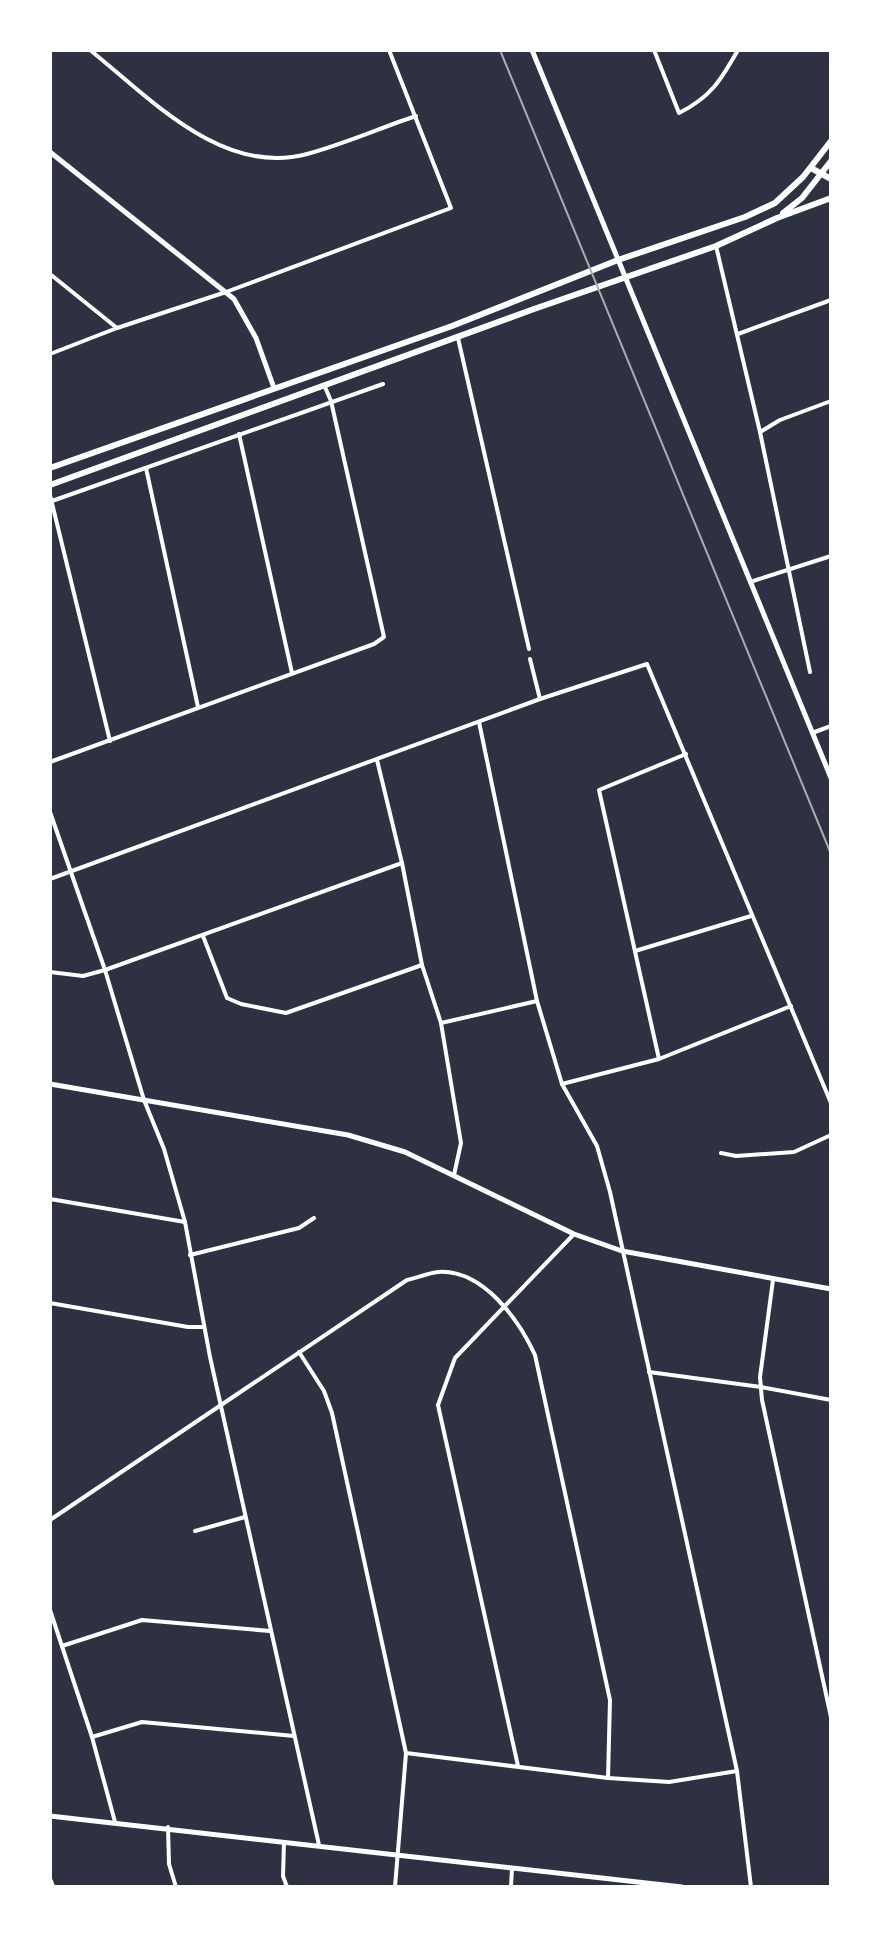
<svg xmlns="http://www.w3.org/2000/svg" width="881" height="1937" font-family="'Nunito Sans',sans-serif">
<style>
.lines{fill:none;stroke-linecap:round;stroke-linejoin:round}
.minor{stroke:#fff;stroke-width:4}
.tertiary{stroke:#fff;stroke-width:5}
.secondary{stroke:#fff;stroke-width:5}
.primary{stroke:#fff;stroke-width:6}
.rail{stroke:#abadb3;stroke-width:2}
</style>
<rect width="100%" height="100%" fill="#2d3142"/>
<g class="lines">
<g class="minor">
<path d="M90 50C150 98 222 177 307 154 344 144 380 128 416 116"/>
<path d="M654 50 679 113C711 97 721 80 738 50"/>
<path d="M716 246 760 432 810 672"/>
<path d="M50 274 117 328"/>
<path d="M738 334 831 300"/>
<path d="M458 338 529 649"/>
<path d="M50 354 117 328 226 292 451 208 389 50"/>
<path d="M760 432 780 420 831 401"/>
<path d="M239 434 292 673"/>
<path d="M146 468 198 707"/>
<path d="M50 495 110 741"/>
<path d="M52 501 383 384"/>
<path d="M750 582 831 556"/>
<path d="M530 659 540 699"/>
<path d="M479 722 537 1001 562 1084 597 1146 610 1192 737 1771 751 1887"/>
<path d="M812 733 831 726"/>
<path d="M377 760 402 863 422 965 441 1023 461 1143 454 1175"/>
<path d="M50 762 374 644 384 637 331 401 325 387"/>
<path d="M50 812 105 970 144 1100 164 1149 185 1222 210 1357 319 1845"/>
<path d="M50 879 540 699 647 664 831 1103"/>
<path d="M203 936 227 998 241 1004 286 1013 422 965"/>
<path d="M635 951 751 916"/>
<path d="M50 972 83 976 105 970 402 863"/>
<path d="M441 1023 537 1001"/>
<path d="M659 1059 599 790 686 754"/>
<path d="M562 1084 659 1059 791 1006"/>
<path d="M721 1153 736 1156 794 1152 831 1135"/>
<path d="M50 1199 185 1222"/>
<path d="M190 1255 299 1228 314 1218"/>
<path d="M773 1280 760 1377 762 1400 831 1717"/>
<path d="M50 1303 188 1327H204"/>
<path d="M299 1352 324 1391 332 1413 406 1753 395 1887"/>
<path d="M649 1372 761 1387 831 1400"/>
<path d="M50 1520 407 1280C417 1278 428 1273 438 1272 483 1269 519 1320 535 1355L610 1700 608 1778"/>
<path d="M195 1531 245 1517"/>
<path d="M50 1610 92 1737 115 1822"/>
<path d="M62 1646 142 1620 270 1631"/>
<path d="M92 1737 142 1722 294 1736"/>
<path d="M406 1753 608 1778 669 1782 737 1771"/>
<path d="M518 1766 438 1405 455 1358 574 1234"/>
<path d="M168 1827 169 1864 176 1887"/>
<path d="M284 1842 283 1876 287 1887"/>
<path d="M511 1887 512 1868"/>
</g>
<g class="tertiary">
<path d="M50 152 234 299 256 338 274 388"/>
<path d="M50 1084 348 1135 405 1152 574 1234 622 1251 831 1289"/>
<path d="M50 1816 682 1887"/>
</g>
<path class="secondary" d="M532 50 831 778"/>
<g class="primary">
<path d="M811 168 831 179"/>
<path d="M783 213 802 198 831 161"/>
<path d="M50 468 452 326 618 260 745 217 775 203 803 177 831 141"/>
<path d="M50 485 534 309 716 246 777 218 831 198"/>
<path d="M50 1881 52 1887"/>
</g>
<path class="rail" d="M500 50 831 854"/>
</g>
<rect width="881" height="1937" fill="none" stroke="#ffffff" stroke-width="104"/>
</svg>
